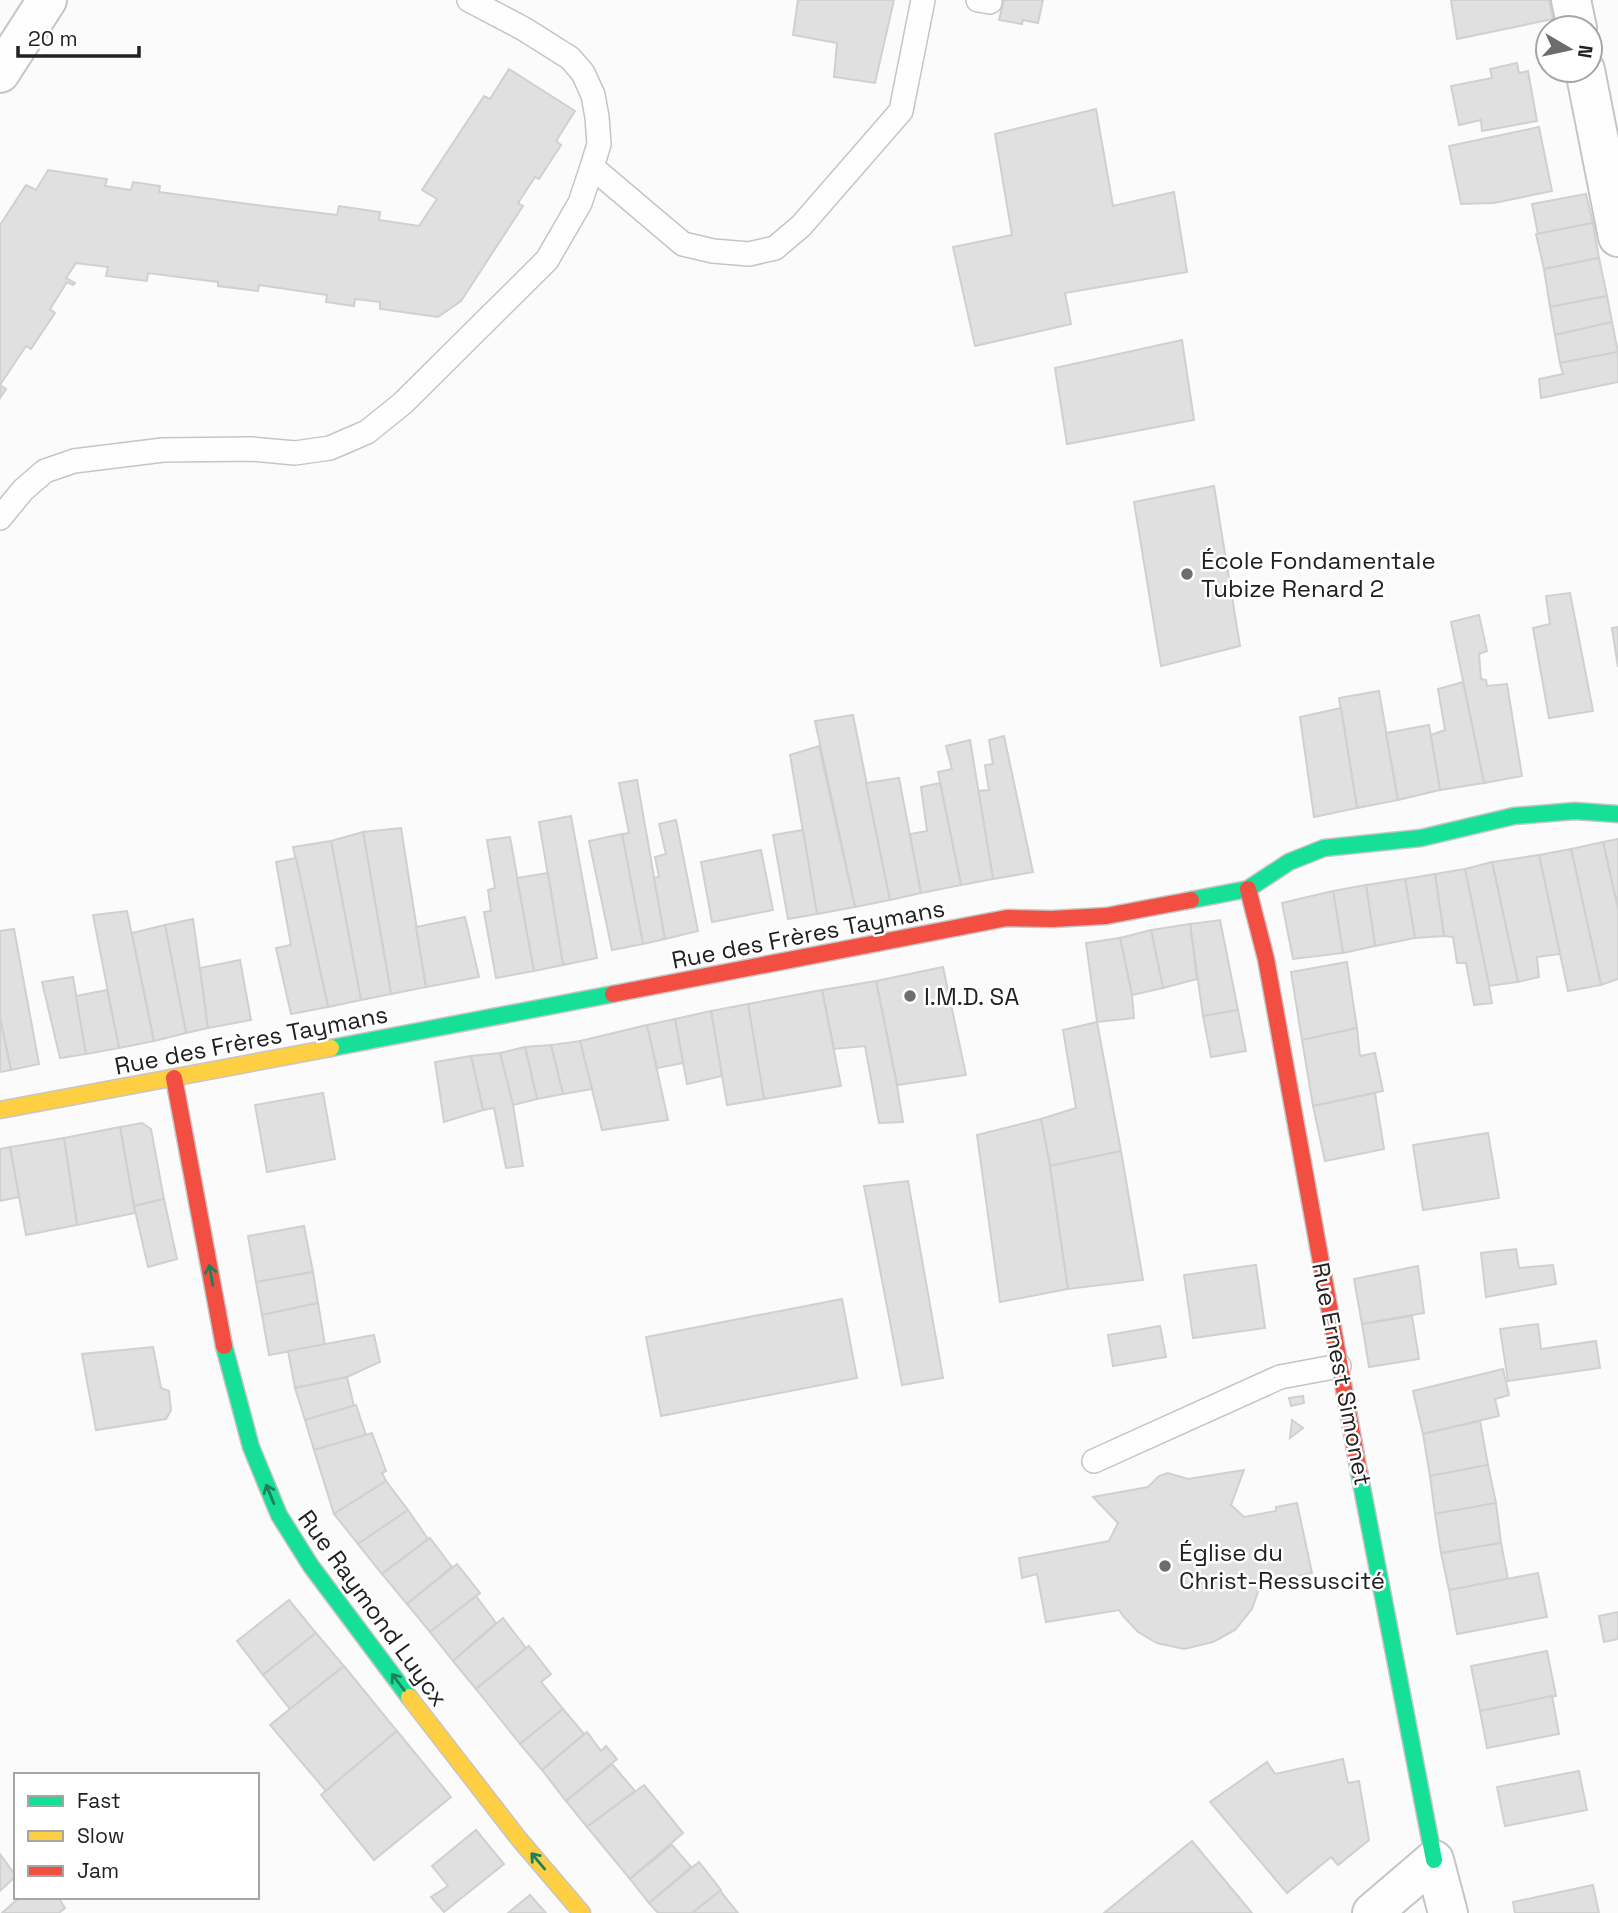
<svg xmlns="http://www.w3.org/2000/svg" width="1618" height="1913" font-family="'Space Grotesk',sans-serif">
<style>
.building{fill:#e1e0e0;stroke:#d0d0d0;stroke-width:2}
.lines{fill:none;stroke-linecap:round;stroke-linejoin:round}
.lane-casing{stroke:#c5c5c5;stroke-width:26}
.street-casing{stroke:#c5c5c5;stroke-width:42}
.fast-casing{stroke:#c5c5c5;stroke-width:19}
.slow-casing{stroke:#c5c5c5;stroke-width:19}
.jam-casing{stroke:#c5c5c5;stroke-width:19}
.lane{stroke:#fefefe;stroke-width:23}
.street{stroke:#fefefe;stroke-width:38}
.fast{stroke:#16e098;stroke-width:16}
.slow{stroke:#ffcf43;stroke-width:16}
.jam{stroke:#f24e42;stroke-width:16}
.oneway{stroke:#1c805d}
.poi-dot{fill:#6d6d6e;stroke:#fff;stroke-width:2.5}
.labels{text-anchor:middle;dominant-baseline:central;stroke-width:5;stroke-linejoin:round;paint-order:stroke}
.poi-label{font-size:24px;fill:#212122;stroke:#fff;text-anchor:start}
.street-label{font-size:24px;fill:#212122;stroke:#fff}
</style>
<rect width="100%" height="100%" fill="#fbfbfb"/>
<g class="building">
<path d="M798 0H894L875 83 834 77 837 43 793 35Z"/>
<path d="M1004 0H1043L1038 23 1023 20 1022 24 999 20Z"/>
<path d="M1451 0H1549L1553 19 1457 39Z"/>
<path d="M1517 63 1519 73 1528 71 1537 121 1482 131 1481 120 1459 125 1451 86 1492 78 1490 69Z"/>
<path d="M509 69 575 111 556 141 561 145 539 179 535 177 518 203 523 206 461 301 438 317 380 309V302L355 299 354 306 326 302 327 295 259 285 258 291 218 286V282L148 273 147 281 106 276 108 267 76 263 66 278 75 283 73 285 67 282 50 309 55 313 31 349 26 346 0 385 6 389 0 398V225L26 185 36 190 48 170 107 179 105 186 131 190 133 182 160 186 159 192 264 206 337 215 339 206 380 212 379 220 419 226 437 199 422 190 484 96 490 99Z"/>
<path d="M1096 109 1113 206 1174 192 1187 272 1065 293 1071 324 975 346 953 247 1012 235 995 134Z"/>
<path d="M1539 127 1552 191 1494 203 1461 204 1449 146Z"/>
<path d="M1586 194 1593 223 1538 234 1532 204Z"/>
<path d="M1593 223 1599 258 1544 269 1536 234Z"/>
<path d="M1599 258 1607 296 1550 307 1544 269Z"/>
<path d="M1607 296 1612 322 1555 335 1550 307Z"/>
<path d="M1612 322 1618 352 1560 363 1555 335Z"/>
<path d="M1182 340 1194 420 1067 444 1055 368Z"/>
<path d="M1618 352V382L1541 398 1539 379 1563 374 1560 363Z"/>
<path d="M1214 486 1240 646 1161 666 1134 502Z"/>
<path d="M1570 593 1593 711 1549 718 1533 628 1550 624 1546 596Z"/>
<path d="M1479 615 1487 651 1479 654 1481 679 1486 680 1487 686 1507 684 1522 776 1484 783 1451 622Z"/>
<path d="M1618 627V667L1612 628Z"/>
<path d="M1463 682 1484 783 1440 790 1431 735 1445 730 1438 689Z"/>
<path d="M1379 691 1398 800 1357 808 1339 698Z"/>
<path d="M1341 708 1357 808 1314 817 1300 717Z"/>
<path d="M853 715 890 900 855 907 815 721Z"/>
<path d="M1429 725 1440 790 1398 800 1386 733Z"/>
<path d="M1004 736 1033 872 993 879 978 791 989 790 985 765 993 764 989 740Z"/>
<path d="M970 740 993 879 961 885 938 772 952 769 946 746Z"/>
<path d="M819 746 855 907 817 914 790 755Z"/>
<path d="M899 778 921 893 890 900 866 783Z"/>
<path d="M637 780 665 939 643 944 622 834 629 833 619 783Z"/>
<path d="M940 783 961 885 921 893 910 834 927 831 921 787Z"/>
<path d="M571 816 597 958 563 965 539 822Z"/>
<path d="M676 820 698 931 665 939 654 878 659 877 655 857 666 854 659 824Z"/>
<path d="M401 828 426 987 391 994 363 832Z"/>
<path d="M803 830 817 914 788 919 773 835Z"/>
<path d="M363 832 391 994 361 1000 331 841Z"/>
<path d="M622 834 643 944 612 950 589 841Z"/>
<path d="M510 837 534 971 496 978 484 912 491 911 488 890 495 888 487 840Z"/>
<path d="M1618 839V909L1603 842Z"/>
<path d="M331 841 361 1000 328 1007 293 847Z"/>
<path d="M1603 842 1618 909V979L1601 985 1571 849Z"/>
<path d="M1571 849 1601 985 1568 991 1539 855Z"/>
<path d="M761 850 773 910 712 922 701 862Z"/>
<path d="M1539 855 1560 954 1537 957 1539 977 1518 982 1492 862Z"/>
<path d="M296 858 328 1007 291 1014 276 948 291 945 276 862Z"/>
<path d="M1492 862 1518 982 1489 986 1465 869Z"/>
<path d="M1465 869 1489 986 1492 1003 1474 1005 1466 963H1457L1453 937 1444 936 1435 874Z"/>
<path d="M548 873 563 965 534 971 517 878Z"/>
<path d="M1435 874 1444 936 1415 938 1405 879Z"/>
<path d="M1405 879 1415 938 1375 946 1366 885Z"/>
<path d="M1366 885 1375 946 1343 953 1333 891Z"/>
<path d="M1333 891 1343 953 1293 959 1282 903Z"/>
<path d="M127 911 154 1041 119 1048 93 915Z"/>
<path d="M465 917 479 977 426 987 416 927Z"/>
<path d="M193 919 208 1028 186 1033 165 925Z"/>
<path d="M1220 920 1238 1010 1203 1016 1190 924Z"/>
<path d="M1190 924 1197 979 1163 988 1151 930Z"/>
<path d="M165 925 186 1033 154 1041 132 933Z"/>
<path d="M14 929 39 1064 11 1070 0 1018V931Z"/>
<path d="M1151 930 1163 988 1132 995 1120 938Z"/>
<path d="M1120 938 1132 995 1134 1018 1097 1022 1086 943Z"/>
<path d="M240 960 251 1020 208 1028 200 968Z"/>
<path d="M1347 962 1357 1028 1302 1040 1291 972Z"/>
<path d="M943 967 966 1075 897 1085 876 981Z"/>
<path d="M73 977 86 1054 60 1058 42 982Z"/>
<path d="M876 981 897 1085 903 1122 879 1123 865 1046 834 1049 822 990Z"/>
<path d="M107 990 119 1048 86 1054 76 996Z"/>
<path d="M822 990 841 1086 764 1099 748 1004Z"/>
<path d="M748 1004 764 1099 727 1105 711 1011Z"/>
<path d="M1238 1010 1246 1051 1211 1057 1203 1016Z"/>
<path d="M711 1011 722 1076 687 1084 675 1019Z"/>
<path d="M0 1018 11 1070 0 1072Z"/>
<path d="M675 1019 683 1063 657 1068 647 1025Z"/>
<path d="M1097 1022 1121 1151 1050 1166 1041 1119 1076 1108 1063 1030Z"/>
<path d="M647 1025 668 1120 602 1130 580 1041Z"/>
<path d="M1357 1028 1360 1056 1375 1053 1383 1091 1313 1106 1302 1040Z"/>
<path d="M580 1041 592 1089 563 1094 551 1045Z"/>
<path d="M551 1045 563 1094 537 1099 525 1047Z"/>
<path d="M525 1047 537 1099 513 1105 500 1053Z"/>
<path d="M500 1053 513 1105 523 1166 506 1168 494 1108 483 1110 471 1056Z"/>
<path d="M471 1056 483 1110 444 1122 435 1062Z"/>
<path d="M323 1093 335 1159 267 1172 255 1105Z"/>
<path d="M1375 1093 1384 1149 1325 1161 1313 1106Z"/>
<path d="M1041 1119 1050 1166 1068 1289 1000 1302 977 1135Z"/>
<path d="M142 1123 151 1129 164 1199 134 1206 120 1127Z"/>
<path d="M120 1127 135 1213 77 1225 64 1138Z"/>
<path d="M1488 1133 1499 1198 1423 1210 1413 1145Z"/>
<path d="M64 1138 77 1225 26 1235 10 1147Z"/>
<path d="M10 1147 19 1197 0 1201V1149Z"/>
<path d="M1121 1151 1143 1280 1068 1289 1050 1166Z"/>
<path d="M908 1181 943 1378 902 1385 864 1186Z"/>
<path d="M164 1199 177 1259 148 1267 134 1206Z"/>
<path d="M304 1226 313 1272 256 1282 248 1236Z"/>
<path d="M1516 1249 1519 1268 1553 1265 1556 1284 1486 1297 1481 1253Z"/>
<path d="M1256 1265 1265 1328 1193 1338 1184 1275Z"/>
<path d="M1418 1266 1424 1313 1362 1324 1354 1279Z"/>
<path d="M313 1272 318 1303 262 1315 256 1282Z"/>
<path d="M842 1299 857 1378 661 1416 646 1337Z"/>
<path d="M318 1303 325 1345 269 1355 262 1315Z"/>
<path d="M1412 1316 1419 1359 1369 1367 1362 1324Z"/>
<path d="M1538 1324 1541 1349 1596 1341 1600 1368 1508 1381 1500 1329Z"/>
<path d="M1160 1326 1166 1357 1113 1366 1108 1335Z"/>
<path d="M374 1335 380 1362 347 1377 295 1388 288 1351Z"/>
<path d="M153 1347 161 1388 169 1391 171 1410 166 1419 96 1430 82 1354Z"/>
<path d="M1503 1369 1509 1395 1495 1399 1499 1416 1423 1434 1413 1391Z"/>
<path d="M347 1377 354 1406 305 1420 295 1388Z"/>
<path d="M1303 1396 1304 1403 1291 1406 1289 1398Z"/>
<path d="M356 1405 366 1435 314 1450 305 1420Z"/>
<path d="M1292 1420 1303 1428 1290 1438Z"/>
<path d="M1480 1421 1488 1465 1430 1476 1423 1434Z"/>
<path d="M372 1433 386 1471 382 1473 386 1481 334 1514 314 1450Z"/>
<path d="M1488 1465 1496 1503 1435 1514 1430 1476Z"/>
<path d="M1244 1470 1231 1505 1244 1517 1276 1511V1507L1297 1503 1312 1573 1261 1583 1252 1609 1235 1630 1213 1642 1184 1649 1157 1643 1138 1632 1123 1616 1119 1610 1046 1622 1037 1574 1022 1578 1019 1558 1109 1541 1118 1523 1093 1497 1148 1487 1159 1476 1168 1473 1188 1479Z"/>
<path d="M386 1481 408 1510 358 1544 334 1514Z"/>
<path d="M1496 1503 1501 1543 1441 1553 1435 1514Z"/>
<path d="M408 1510 428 1539 382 1574 358 1544Z"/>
<path d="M430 1538 452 1567 407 1604 382 1574Z"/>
<path d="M1501 1543 1508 1579 1449 1590 1441 1553Z"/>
<path d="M457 1564 480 1593 430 1632 407 1604Z"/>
<path d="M1538 1573 1547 1617 1457 1634 1449 1590Z"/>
<path d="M476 1596 496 1623 453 1661 430 1632Z"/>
<path d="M289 1600 316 1633 263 1675 237 1641Z"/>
<path d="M1618 1612V1639L1604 1642 1599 1616Z"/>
<path d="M503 1618 526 1648 476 1689 453 1661Z"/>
<path d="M316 1633 344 1666 290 1709 263 1675Z"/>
<path d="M529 1646 551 1674 541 1682 563 1709 520 1744 476 1689Z"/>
<path d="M1547 1651 1556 1696 1480 1711 1471 1666Z"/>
<path d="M344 1666 397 1731 326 1791 270 1725Z"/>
<path d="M1552 1696 1559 1734 1487 1748 1480 1711Z"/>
<path d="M563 1709 584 1734 542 1770 520 1744Z"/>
<path d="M397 1731 451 1797 374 1860 321 1795Z"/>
<path d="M587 1732 601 1751 606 1746 617 1759 566 1801 542 1770Z"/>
<path d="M1343 1759 1348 1783 1359 1781 1369 1840 1338 1865 1331 1857 1287 1893 1210 1802 1267 1762 1275 1774Z"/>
<path d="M612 1764 635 1791 587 1827 566 1801Z"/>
<path d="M1579 1771 1587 1810 1505 1826 1497 1787Z"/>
<path d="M644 1785 683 1833 630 1879 587 1827Z"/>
<path d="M476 1830 504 1864 444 1912 431 1897 448 1886 432 1866Z"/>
<path d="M1192 1841 1252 1913H1104Z"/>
<path d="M672 1845 691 1867 649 1903 630 1879Z"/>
<path d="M0 1854 16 1876 0 1891Z"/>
<path d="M699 1862 721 1890 720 1891 692 1913H658L649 1903Z"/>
<path d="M1593 1885 1599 1913H1515L1513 1902Z"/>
<path d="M720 1891 738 1913H692Z"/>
<path d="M530 1895 546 1913H508Z"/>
<path d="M20 1897H58L65 1908 59 1913H2Z"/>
</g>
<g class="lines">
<defs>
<g id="lane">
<path d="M978 0 990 2"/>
<path d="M592 167 683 244 713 251 749 254 775 248 801 226 901 111 923 0"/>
<path d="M0 518 23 490 45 471 74 461 163 450 252 449 295 453 330 448 367 432 403 403 547 260 580 203 592 167 599 144 597 117 593 95 583 73 570 58 524 29 469 0"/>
<path d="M1094 1461 1280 1377 1339 1366"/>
</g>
<g id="street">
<path d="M1571 0 1577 28"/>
<path d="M1585 70 1618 237"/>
<path d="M0 73 47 0"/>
<path d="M1372 1913 1434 1860 1448 1913"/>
</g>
<g id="fast">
<path d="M1191 900 1248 889 1289 862 1324 848 1421 838 1514 816 1575 811 1618 814"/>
<path d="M331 1048 613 994"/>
<path d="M224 1346 251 1447 279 1515 311 1566 409 1697"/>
<path d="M1359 1472 1434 1860"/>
</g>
<g id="slow">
<path d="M0 1110 331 1048"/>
<path d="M409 1697 519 1839 582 1913"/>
</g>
<g id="jam">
<path d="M1248 889 1266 959 1359 1472"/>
<path d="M613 994 1007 918 1052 919 1106 916 1191 900"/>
<path d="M174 1078 224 1346"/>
</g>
</defs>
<use href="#lane" class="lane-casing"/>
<use href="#street" class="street-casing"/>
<use href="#fast" class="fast-casing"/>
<use href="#slow" class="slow-casing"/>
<use href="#jam" class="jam-casing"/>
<use href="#lane" class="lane"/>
<use href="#street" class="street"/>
<use href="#fast" class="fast"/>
<use href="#slow" class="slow"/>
<use href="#jam" class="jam"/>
</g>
<defs><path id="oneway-shaft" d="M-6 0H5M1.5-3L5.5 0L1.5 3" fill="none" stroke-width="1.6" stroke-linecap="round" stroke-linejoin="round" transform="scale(1.75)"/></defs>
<g class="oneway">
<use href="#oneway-shaft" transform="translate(211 1275) rotate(-100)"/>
<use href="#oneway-shaft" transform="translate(270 1494) rotate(-112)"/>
<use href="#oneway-shaft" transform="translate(398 1682) rotate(-127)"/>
<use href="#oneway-shaft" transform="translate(538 1861) rotate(-130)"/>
</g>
<g class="poi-dot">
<circle cx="1187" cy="574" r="7"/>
<circle cx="910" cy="996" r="7"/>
<circle cx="1165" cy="1566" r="7"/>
</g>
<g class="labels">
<g class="poi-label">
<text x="1201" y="560">École Fondamentale<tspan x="1201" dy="28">Tubize Renard 2</tspan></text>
<text x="924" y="996">I.M.D. SA</text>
<text x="1179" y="1552">Église du<tspan x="1179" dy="28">Christ-Ressuscité</tspan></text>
</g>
<g class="street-label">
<text transform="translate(808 934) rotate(-11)">Rue des Frères Taymans</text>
<text transform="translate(251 1040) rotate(-11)">Rue des Frères Taymans</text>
<text transform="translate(1342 1374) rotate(79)">Rue Ernest Simonet</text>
<text transform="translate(373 1608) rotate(54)">Rue Raymond Luycx</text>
</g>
</g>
<rect x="14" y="1773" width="245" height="126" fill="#ffffff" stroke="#a6a6a7" stroke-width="2"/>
<rect x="28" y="1796" width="35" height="10" fill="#16e098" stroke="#a6a6a7" stroke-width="2"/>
<text x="77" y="1808" font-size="21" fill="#212122">Fast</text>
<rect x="28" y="1831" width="35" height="10" fill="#ffcf43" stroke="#a6a6a7" stroke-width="2"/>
<text x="77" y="1843" font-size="21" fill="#212122">Slow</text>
<rect x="28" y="1866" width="35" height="10" fill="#f24e42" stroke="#a6a6a7" stroke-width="2"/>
<text x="77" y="1878" font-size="21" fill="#212122">Jam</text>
<g transform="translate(1569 49) rotate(99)"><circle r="33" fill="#ffffff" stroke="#a6a6a7" stroke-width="2"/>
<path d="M0-5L12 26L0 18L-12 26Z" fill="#6d6d6e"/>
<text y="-10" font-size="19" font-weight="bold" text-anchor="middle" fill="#212122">N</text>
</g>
<path d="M18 46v10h121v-10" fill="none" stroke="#212122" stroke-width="3.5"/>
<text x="28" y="46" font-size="21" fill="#212122" stroke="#ffffff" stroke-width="5" paint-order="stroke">20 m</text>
</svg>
